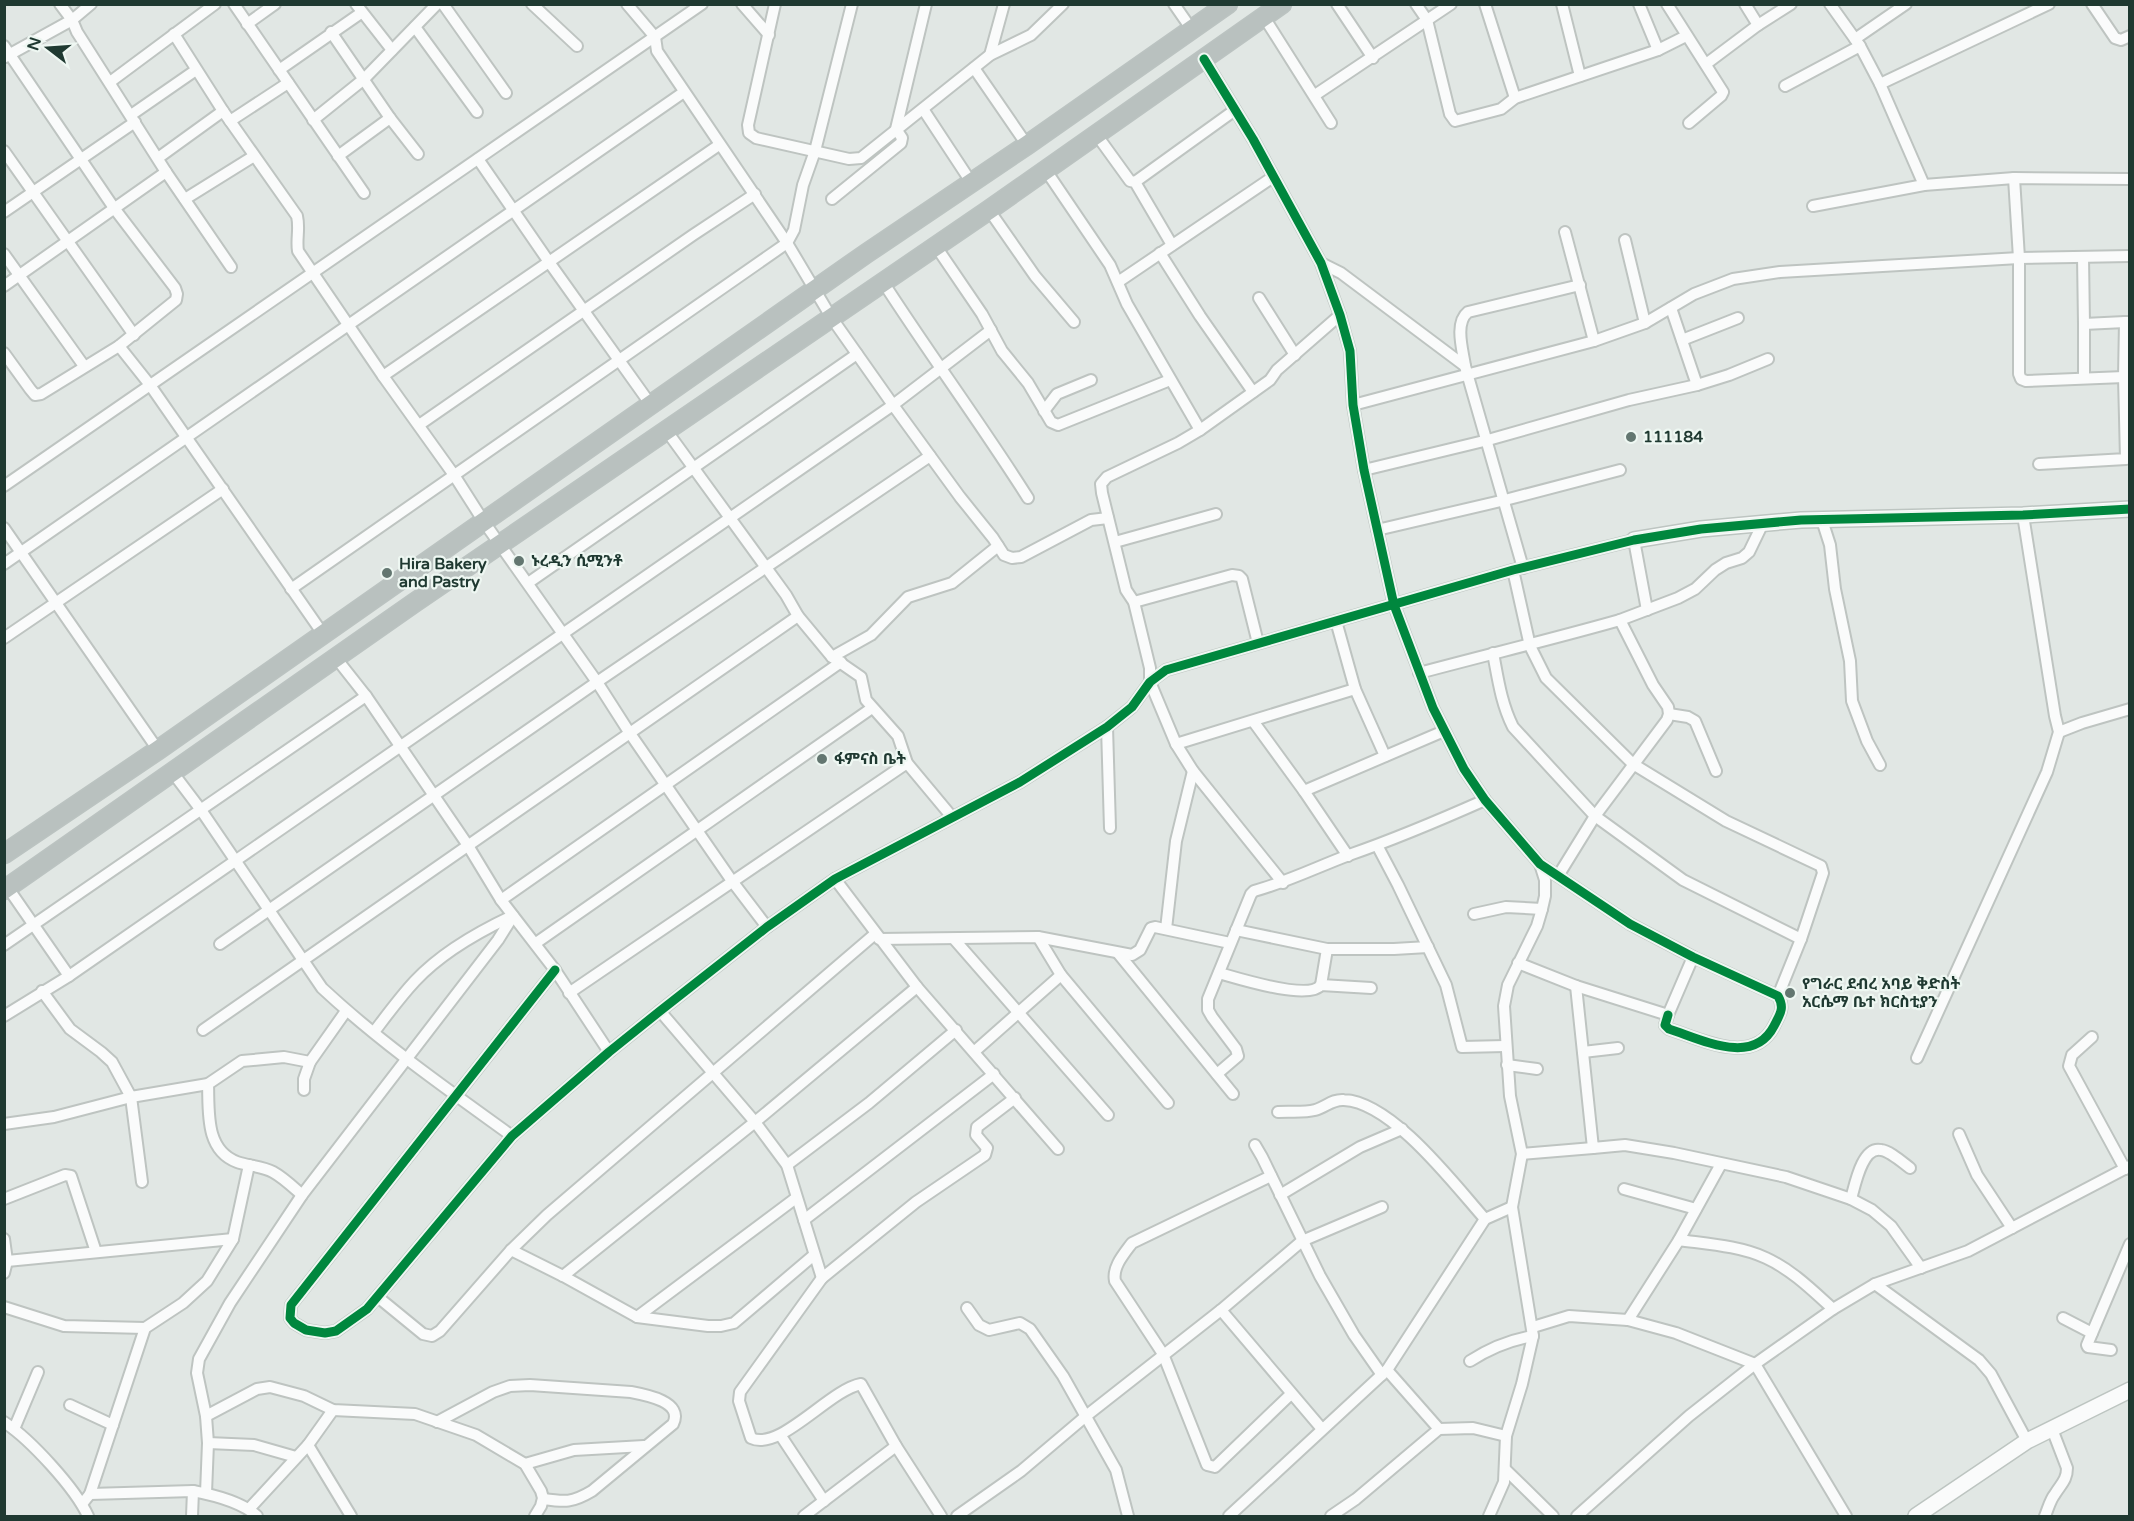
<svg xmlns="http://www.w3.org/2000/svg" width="2134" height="1521" font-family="'Varela Round','Noto Sans Ethiopic',sans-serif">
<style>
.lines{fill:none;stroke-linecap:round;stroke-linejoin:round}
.street-casing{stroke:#bec4c1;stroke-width:14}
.secondary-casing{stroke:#bdc5c1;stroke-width:18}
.highway-casing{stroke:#bbc3c1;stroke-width:21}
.street{stroke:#fafbfb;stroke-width:10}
.secondary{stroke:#fafbfb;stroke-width:15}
.highway{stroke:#b9c1bf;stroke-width:18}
.cycleway-casing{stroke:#eef7f2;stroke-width:13}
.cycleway{stroke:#00873e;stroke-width:9}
.poi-dot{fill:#637670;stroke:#eef7f2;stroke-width:2}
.labels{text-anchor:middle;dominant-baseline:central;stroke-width:4.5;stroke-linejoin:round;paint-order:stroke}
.poi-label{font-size:16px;font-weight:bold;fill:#1f3931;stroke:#eef7f2;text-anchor:start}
</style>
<rect width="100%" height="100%" fill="#e1e7e4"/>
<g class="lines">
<defs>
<g id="street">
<path d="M60 4 72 20 77 32 166 172 231 267"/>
<path d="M234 4 364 193"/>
<path d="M356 4 392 50"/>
<path d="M443 4 506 93"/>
<path d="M532 4 577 46"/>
<path d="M627 4 655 37 657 51 787 243 831 317 893 405 960 497 993 538 1004 555 1012 558 1021 557 1091 520 1108 518"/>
<path d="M742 4 769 35"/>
<path d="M775 4 748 125 749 133 756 138 849 159 861 158 990 55 1031 35 1063 4"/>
<path d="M1174 4 1192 30"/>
<path d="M1337 4 1373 58"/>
<path d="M1416 4 1427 20 1450 114 1455 121 1501 109 1515 98 1658 50 1686 36"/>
<path d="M1485 4 1515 98"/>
<path d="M1562 4 1580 76"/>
<path d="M1639 4 1658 50"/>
<path d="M1667 4 1723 92 1721 96 1689 123"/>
<path d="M1745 4 1758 25"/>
<path d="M1830 4 1860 46 1880 84 2049 4"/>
<path d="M2092 4 2115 38 2121 40 2130 36"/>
<path d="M1264 17 1331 123"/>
<path d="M247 24 275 4"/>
<path d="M415 27 477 112"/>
<path d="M331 32 390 118 418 154"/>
<path d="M174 34 223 111 297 216C300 229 296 239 298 251L383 376 454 475 484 522 597 682 629 732 732 881 767 927"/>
<path d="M1855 39 1906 4"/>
<path d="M4 46 114 208 175 288 177 294 176 300 119 346 41 394 35 395 30 389 4 353"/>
<path d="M990 55 1004 4"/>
<path d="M5 57 72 20 91 4"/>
<path d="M1204 59 1253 139 1321 263 1340 315 1350 351 1353 405 1364 470 1394 605 1433 708 1464 769 1485 800 1540 864 1630 924 1693 957 1778 996C1785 1008 1780 1014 1774 1026 1753 1067 1701 1039 1669 1029L1665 1025 1668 1015"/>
<path d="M1706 64 1758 25 1791 4"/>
<path d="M974 68 1027 145"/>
<path d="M279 70 361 13"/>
<path d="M110 82 215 4"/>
<path d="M1880 84 1924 185"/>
<path d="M1785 86 1860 46"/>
<path d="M1315 95 1451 4"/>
<path d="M923 109 971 182"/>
<path d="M131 115 196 70"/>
<path d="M313 120 364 79 437 4"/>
<path d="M230 121 288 83"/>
<path d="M1096 134 1130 181 1135 182 1172 245"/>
<path d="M4 151 134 335"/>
<path d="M338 156 390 118"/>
<path d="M158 158 223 111"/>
<path d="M478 159 549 262 651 405"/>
<path d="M1045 169 1110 265 1127 304 1200 430"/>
<path d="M2014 178 2019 258V374L2021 379 2026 381 2124 377"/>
<path d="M1135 182 1235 110"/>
<path d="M185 199 254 156"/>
<path d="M832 199 901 143 902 138 896 129 926 4"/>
<path d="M1813 206 1924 185 2014 178 2130 179"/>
<path d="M989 210 1035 276 1074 322"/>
<path d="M4 212 135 122"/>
<path d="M1565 232 1594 341"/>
<path d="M1625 240 1645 323"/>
<path d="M935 245 982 314 1002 351 1028 383 1051 422 1058 425 1170 380"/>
<path d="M1160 253 1200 316 1253 392"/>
<path d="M4 254 84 366"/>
<path d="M2083 257 2084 324 2125 322"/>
<path d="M1321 263 1341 273 1465 366 1523 568"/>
<path d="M883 282C930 355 982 425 1028 498"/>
<path d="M1118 282 1273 177"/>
<path d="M4 286 166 172"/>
<path d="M1259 298 1295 355"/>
<path d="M1671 308 1697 385"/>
<path d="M1682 340 1738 318"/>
<path d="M119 346 150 385 323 634"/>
<path d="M1465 366C1463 351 1454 323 1468 312L1580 285"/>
<path d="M383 376 719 145"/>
<path d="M2084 378V324"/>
<path d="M1353 405 1594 341 1645 323 1694 294 1733 279 1780 272 2019 258 2130 256"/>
<path d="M1044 411 1057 394 1091 380"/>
<path d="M419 425 693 235 755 194"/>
<path d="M666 430 786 595 798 616 832 657 861 677 866 700 898 736 907 763 952 817"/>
<path d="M2039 464 2126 459 2124 377 2125 322H2130"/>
<path d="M1364 470 1488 440 1629 400 1697 385 1729 375 1768 359"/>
<path d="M4 486 702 4"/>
<path d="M1822 520 1830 545 1835 589 1850 661 1852 701 1867 741 1880 765"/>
<path d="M4 528 158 750"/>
<path d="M1377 530 1505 500 1620 470"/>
<path d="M1115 542 1216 514"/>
<path d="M4 564 684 92"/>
<path d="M1513 570 1530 646 1546 678 1633 764 1726 821 1821 866 1823 873 1801 939 1778 996"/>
<path d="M528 583 857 354"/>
<path d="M291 589 787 243 794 230 803 185 815 151 852 4"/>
<path d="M1134 602 1232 575 1239 576 1242 579 1258 643"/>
<path d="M1620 620 1678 598 1695 589 1715 570 1726 563 1742 558 1749 552 1763 523"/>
<path d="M1336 621 1355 689 1385 756"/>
<path d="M4 638 223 489"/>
<path d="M1493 653C1498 679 1501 703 1513 727L1595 816 1683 880 1801 939"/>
<path d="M832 657 871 635 908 597 952 583 998 546"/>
<path d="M336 658 366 696 467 844 501 900 555 970 609 1052"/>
<path d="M1419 673C1486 655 1553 639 1620 620L1653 685 1668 707 1669 714 1667 720 1595 816 1558 876"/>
<path d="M1669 714 1688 717 1695 721 1716 771"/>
<path d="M1253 721 1304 791 1348 856"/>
<path d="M1107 727 1110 828"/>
<path d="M2059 732 2082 723 2130 709"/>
<path d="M1176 744 1355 689"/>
<path d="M173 773 201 810 322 988C381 1043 447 1089 512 1136"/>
<path d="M1304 791 1444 731"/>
<path d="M1378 847 1398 885 1446 985 1462 1047 1505 1046"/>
<path d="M835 879 917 987 1058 1149"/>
<path d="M1283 883 1193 771 1176 744 1150 682V668L1134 602 1126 590 1102 493 1101 484 1107 477 1178 443 1200 430 1270 380 1277 370 1340 315"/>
<path d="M6 885 69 976"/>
<path d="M501 900 841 662"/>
<path d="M1474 914 1506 907 1542 909"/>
<path d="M1166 929 1176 841 1193 771"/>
<path d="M1236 930 1327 949H1394L1428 947"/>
<path d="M1038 937 1061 975 1168 1103"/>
<path d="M879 939 1038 937 1132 955 1140 950 1151 928 1155 927 1230 943"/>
<path d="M954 939 1108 1115"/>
<path d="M536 943 872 708"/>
<path d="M220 944 597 682 930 456"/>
<path d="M4 945 366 696"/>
<path d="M1118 953 1233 1094"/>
<path d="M1518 963 1576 986 1668 1015 1693 957"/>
<path d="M555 970 291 1305 290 1318 294 1323 306 1330 325 1333 336 1331 367 1309 512 1136 609 1052 660 1011 767 927 835 879 1020 782 1107 727 1132 707 1150 682 1166 670 1513 570 1634 540 1647 610"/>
<path d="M1219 973C1237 978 1309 1001 1321 985L1371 988"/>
<path d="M1321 985 1327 949"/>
<path d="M1576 986 1593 1148 1625 1145 1674 1153 1786 1177 1851 1199 1872 1210 1891 1226 1921 1268"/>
<path d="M42 991 70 1029 101 1052 112 1062 131 1097 142 1182"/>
<path d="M569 993 907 763"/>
<path d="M660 1011 755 1122 787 1165 822 1278 916 1202 985 1155 987 1148 976 1135 977 1127 1015 1098"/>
<path d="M4 1016 69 976 893 405 991 330"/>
<path d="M203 1030 798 616"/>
<path d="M374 1032C387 1015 400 997 415 981 441 953 478 932 512 916"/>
<path d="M2092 1037 2072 1055 2069 1066 2125 1169"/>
<path d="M975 1051 1061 975"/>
<path d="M1583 1052 1618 1048"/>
<path d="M1917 1058 2047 772 2059 732 2055 716 2023 515"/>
<path d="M1507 1065 1537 1069"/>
<path d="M1217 1074 1238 1056 1236 1049 1212 1017 1208 1010V999L1251 894 1254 891C1287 882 1317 867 1349 855 1395 839 1440 820 1485 800"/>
<path d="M208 1084C209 1112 205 1150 237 1162 248 1166 262 1166 273 1172 284 1178 293 1187 302 1195"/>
<path d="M304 1090V1079L310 1062"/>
<path d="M1278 1112C1290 1111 1303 1113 1315 1110 1326 1107 1332 1099 1344 1100 1392 1102 1454 1184 1485 1219"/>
<path d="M4 1124 54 1117 131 1097 208 1084 242 1061 284 1057 310 1062 346 1011"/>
<path d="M1959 1134 1977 1175 2012 1228"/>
<path d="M1255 1145 1262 1157 1320 1276 1354 1335 1382 1375"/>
<path d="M1522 1154 1593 1148"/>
<path d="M787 1165 869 1103 956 1030"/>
<path d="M1271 1176 1132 1243C1124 1254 1112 1267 1115 1281L1163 1354 1207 1465 1215 1467 1291 1394"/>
<path d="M1624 1189 1696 1209"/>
<path d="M1280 1195 1360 1147 1402 1129"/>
<path d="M4 1199 65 1175 71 1176 96 1252"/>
<path d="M1851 1199C1855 1185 1862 1146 1881 1150 1890 1151 1902 1162 1910 1168"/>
<path d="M804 1220 994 1074"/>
<path d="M4 1239 7 1261 4 1273"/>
<path d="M1679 1240C1708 1244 1740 1246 1766 1258 1792 1270 1812 1290 1833 1309"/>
<path d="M511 1250 563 1276 637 1317 708 1326H721L734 1323 814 1255"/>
<path d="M7 1261 233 1239"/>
<path d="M563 1276 755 1122 917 987"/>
<path d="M822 1278 740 1392 739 1401 751 1438C780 1452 829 1390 861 1384L896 1446 941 1516"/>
<path d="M1875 1284 1979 1360 1991 1374 2027 1441"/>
<path d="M379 1298 423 1334 432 1336 440 1331 511 1250 547 1215 875 934"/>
<path d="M4 1307 64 1326 145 1328"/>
<path d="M967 1308 979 1325 989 1330 1020 1323 1030 1329 1063 1376 1116 1470 1128 1516"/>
<path d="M1221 1310 1322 1429"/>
<path d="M637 1317 796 1198"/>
<path d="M2063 1318 2092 1333"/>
<path d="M1628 1320 1679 1240 1721 1164"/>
<path d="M1533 1327 1569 1316 1628 1320 1676 1333 1755 1364 1846 1516"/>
<path d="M2111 1350 2088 1347 2087 1345 2130 1244"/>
<path d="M1470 1361C1490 1348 1509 1340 1533 1336"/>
<path d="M1387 1370 1439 1429"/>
<path d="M70 1405 113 1425"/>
<path d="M206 1416 197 1373 199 1359 230 1303 302 1195 498 940 513 916"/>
<path d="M4 1422C31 1440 75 1488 88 1516"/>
<path d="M437 1422 493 1392 510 1386 530 1385 631 1392C647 1395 684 1402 673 1424L592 1491C572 1503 565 1502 543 1499"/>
<path d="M14 1429 38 1372"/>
<path d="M781 1436 824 1501"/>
<path d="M208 1443 254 1445 296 1457"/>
<path d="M308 1445 351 1516"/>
<path d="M525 1464 574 1450 644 1446"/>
<path d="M1506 1470 1553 1516"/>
<path d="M206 1493 208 1443 206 1416 257 1389 270 1387 304 1396 333 1410 415 1414 476 1435 525 1464 541 1491 543 1498 541 1506 535 1516"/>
<path d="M90 1494 193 1491C214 1495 242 1502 257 1516"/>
<path d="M82 1504 90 1494 145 1328 183 1303 207 1281 233 1239 249 1165"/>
<path d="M249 1509 308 1445 333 1410"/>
<path d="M192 1516 193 1491"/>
<path d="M804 1516 896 1446"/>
<path d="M957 1516 1021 1471 1086 1416 1221 1310 1302 1241 1382 1207"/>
<path d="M1229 1516 1387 1370 1485 1219 1512 1207"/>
<path d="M1331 1516 1356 1499 1439 1429 1473 1428 1506 1436"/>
<path d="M1489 1516 1504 1482 1506 1436 1522 1384 1533 1336 1512 1207 1522 1154 1510 1096 1504 1006 1508 985 1537 926 1542 909 1545 896V880L1540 864"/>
<path d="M1577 1516 1689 1416 1755 1364 1833 1309 1875 1284 1968 1251 2130 1166"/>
<path d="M2045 1516C2048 1509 2050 1500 2055 1494 2061 1484 2067 1480 2067 1468L2052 1429"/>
</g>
<g id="secondary">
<path d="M1634 540 1701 529 1801 520 2023 515 2130 509"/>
<path d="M1916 1516 2027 1441 2130 1390"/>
</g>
<g id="highway">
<path d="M4 854 158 750 867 253 1027 145 1228 4"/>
<path d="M4 890 414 603 989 210 1282 4"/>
</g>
</defs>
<use href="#street" class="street-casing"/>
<use href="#secondary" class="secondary-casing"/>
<use href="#highway" class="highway-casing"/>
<use href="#street" class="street"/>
<use href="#secondary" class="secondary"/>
<use href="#highway" class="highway"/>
<defs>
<g id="cycleway">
<path d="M1204 59 1253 139 1321 263 1340 315 1350 351 1353 405 1364 470 1394 605 1433 708 1464 769 1485 800 1540 864 1630 924 1693 957 1778 996C1785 1008 1780 1014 1774 1026 1753 1067 1701 1039 1669 1029L1665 1025 1668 1015"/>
<path d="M555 970 291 1305 290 1318 294 1323 306 1330 325 1333 336 1331 367 1309 512 1136 609 1052 660 1011 767 927 835 879 1020 782 1107 727 1132 707 1150 682 1166 670 1513 570 1634 540 1701 529 1801 520 2023 515 2130 509"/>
</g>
</defs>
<use href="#cycleway" class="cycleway-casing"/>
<use href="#cycleway" class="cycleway"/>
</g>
<g class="poi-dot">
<circle cx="1631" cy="437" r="6"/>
<circle cx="519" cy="561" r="6"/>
<circle cx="387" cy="573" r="6"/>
<circle cx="822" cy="759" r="6"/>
<circle cx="1790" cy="993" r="6"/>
</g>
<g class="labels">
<g class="poi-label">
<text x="1643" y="437">111184</text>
<text x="531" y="561">ኑረዲን ሲሚንቶ</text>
<text x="399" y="564">Hira Bakery<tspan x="399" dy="18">and Pastry</tspan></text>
<text x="834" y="759">ፋምናስ ቤት</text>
<text x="1802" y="984">የግራር ደብረ አባይ ቅድስት<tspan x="1802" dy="18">አርሴማ ቤተ ክርስቲያን</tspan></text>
</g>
</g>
<rect width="2134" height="1521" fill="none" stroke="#1f3931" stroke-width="12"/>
<g transform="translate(48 48) rotate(287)" stroke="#eef7f2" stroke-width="4.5" paint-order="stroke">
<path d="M0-4.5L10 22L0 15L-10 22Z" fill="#1f3931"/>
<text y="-9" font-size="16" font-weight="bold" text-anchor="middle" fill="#1f3931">N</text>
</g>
</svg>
